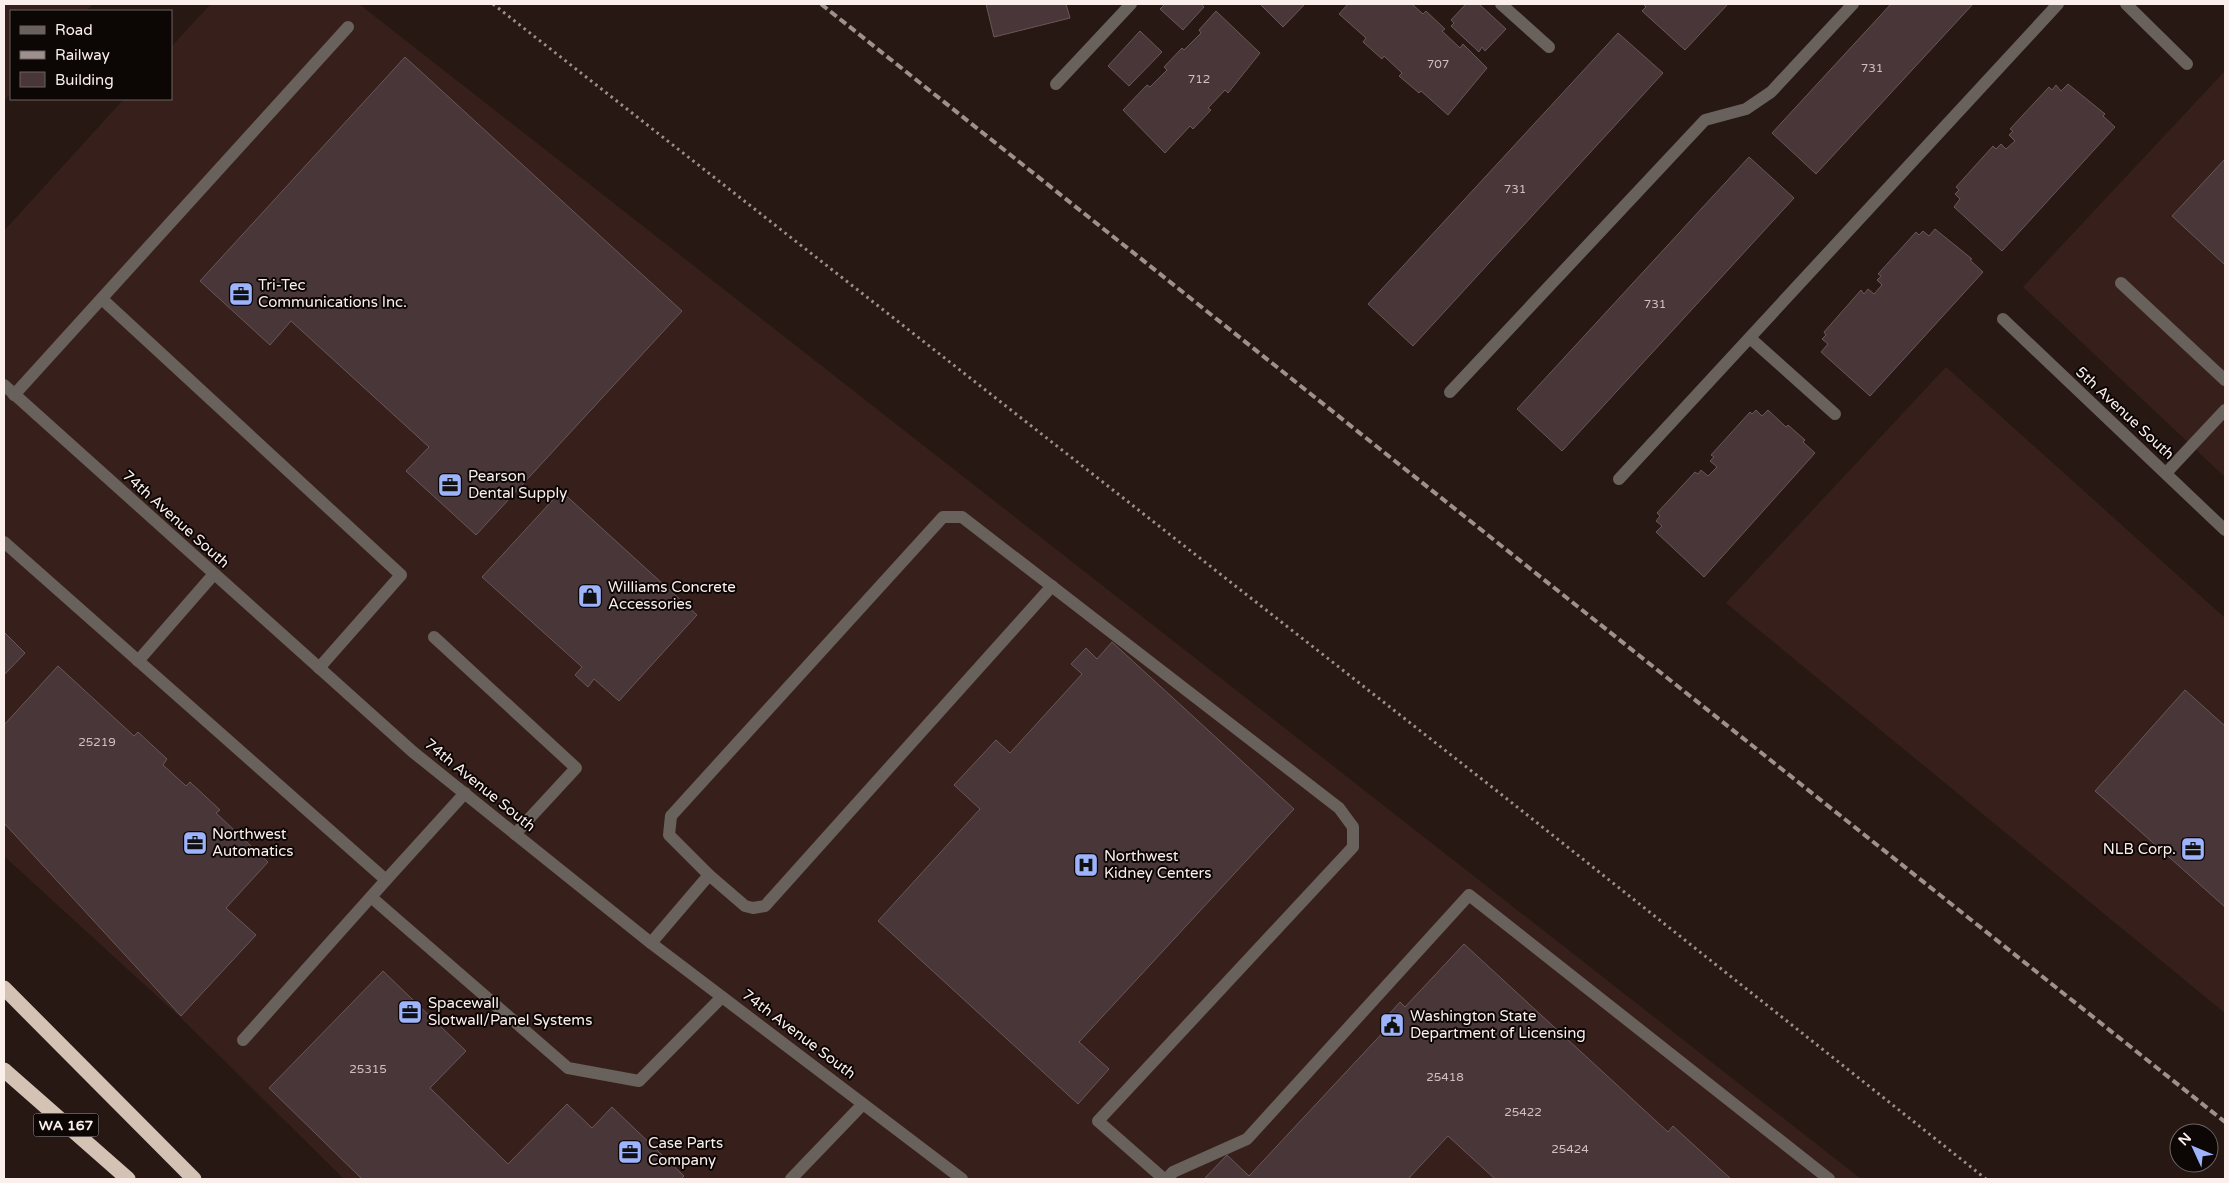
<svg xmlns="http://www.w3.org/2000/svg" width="2229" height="1183" font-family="'Varela Round',sans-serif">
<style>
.built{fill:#37201b}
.building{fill:#483638;stroke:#6b5659}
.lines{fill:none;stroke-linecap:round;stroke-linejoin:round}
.path{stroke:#9c8e8a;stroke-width:3;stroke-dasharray:2.5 4;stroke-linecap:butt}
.minor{stroke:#68615c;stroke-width:12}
.highway{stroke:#d4c2b5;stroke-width:15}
.rail{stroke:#9e908d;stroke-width:4;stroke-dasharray:8 4;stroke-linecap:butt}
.labels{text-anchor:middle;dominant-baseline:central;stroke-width:4;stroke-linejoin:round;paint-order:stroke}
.number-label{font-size:12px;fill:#cec1bf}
.shield{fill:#0c0605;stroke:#b3a9a7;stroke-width:1}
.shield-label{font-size:14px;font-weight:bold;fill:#fbefec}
.poi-label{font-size:15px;fill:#fbefec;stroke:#0c0605;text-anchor:start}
.street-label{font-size:15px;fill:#fbefec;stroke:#0c0605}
</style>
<rect width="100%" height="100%" fill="#281814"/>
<g class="built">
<path d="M4 4H93L86 11H11V93L4 101Z"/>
<path d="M211 4H359L1861 1179H344L181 1018 4 856V231L124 99H171V47Z"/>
<path d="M2225 71V477L2023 287Z"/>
<path d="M1946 367 2225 618V1013L1726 603Z"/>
</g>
<g class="building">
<path d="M986 4H1066L1070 18 994 37Z"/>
<path d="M1165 4H1201L1204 7 1183 30 1160 9Z"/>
<path d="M1260 4H1305L1283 27Z"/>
<path d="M1348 4H1412L1423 14 1426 11 1445 29 1442 31 1460 48 1463 44 1487 68 1448 115 1421 91 1419 93 1399 76 1402 73 1384 56 1382 59 1363 42 1366 38 1339 14Z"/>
<path d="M1466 4H1479L1506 29 1485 51 1482 47 1479 52 1451 26 1454 23 1451 20Z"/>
<path d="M1643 4H1728L1685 50 1642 11 1646 7Z"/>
<path d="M1891 4H1973L1816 174 1772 133Z"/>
<path d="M1216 11 1260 53 1228 93 1225 90 1208 108 1211 110 1193 129 1190 126 1165 153 1123 110 1147 85 1150 87 1167 70 1164 67 1182 48 1184 50 1201 33 1199 30Z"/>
<path d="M1140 31 1162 52 1129 86 1108 66Z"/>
<path d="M1618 33 1663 73 1413 346 1368 304Z"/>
<path d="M405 57 682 311 476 535 406 471 429 447 291 321 270 345 200 281Z"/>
<path d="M2068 84 2105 114 2103 116 2115 127 2002 251 1954 207 1960 199 1955 194 1959 190 1956 187 1993 146 1996 149 2001 144 2006 149 2015 141 2009 135 2013 131 2010 129 2049 87 2052 90 2056 85 2061 91Z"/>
<path d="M1749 157 1794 198 1562 451 1517 409Z"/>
<path d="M2225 159V265L2172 216Z"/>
<path d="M1935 229 1972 259 1970 260 1983 272 1870 396 1821 352 1828 344 1822 339 1826 335 1824 332 1861 290 1864 294 1868 289 1874 294 1882 285 1877 280 1881 276 1878 274 1916 232 1919 235 1923 231 1929 236Z"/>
<path d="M1756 410 1762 416 1768 410 1786 427 1788 425 1805 440 1803 442 1815 453 1704 577 1656 532 1662 526 1656 521 1660 516 1657 513 1695 472 1698 474 1701 470 1708 476 1717 467 1710 461 1714 457 1711 455 1750 412 1752 414Z"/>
<path d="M561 491 697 615 619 701 594 679 588 687 575 675 582 667 482 577Z"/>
<path d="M4 632 25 653 4 675Z"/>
<path d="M1112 642 1294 809 1079 1042 1109 1069 1078 1104 878 921 980 809 954 785 996 740 1010 753 1082 674 1071 664 1086 648 1097 659Z"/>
<path d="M58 666 134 736 138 732 167 759 163 765 186 786 190 782 220 810 216 813 268 862 226 908 256 935 181 1016 4 823V725Z"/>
<path d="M2185 690 2225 726V907L2095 791Z"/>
<path d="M1464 944 1668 1132 1673 1126 1731 1179H1495L1448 1136 1408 1179H1204L1227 1155 1249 1176 1388 1027 1382 1022 1400 1002 1405 1007Z"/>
<path d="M383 971 466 1051 430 1088 508 1164 567 1104 592 1128 612 1107 684 1176 681 1179H362L269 1088Z"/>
</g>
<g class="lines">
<path class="path" d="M493 4 1497 791 1986 1179"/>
<g class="minor">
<path d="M1501 4 1549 47"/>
<path d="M2126 4 2187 64"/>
<path d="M1056 84 1131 4"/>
<path d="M2121 283 2225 380"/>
<path d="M102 299 401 575 319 668"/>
<path d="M2003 319 2225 530"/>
<path d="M1750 338 1835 414"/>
<path d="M4 385 413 752 651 943 962 1179"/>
<path d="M1450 392 1705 120 1746 109 1771 92 1853 4"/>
<path d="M14 395 348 27"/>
<path d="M2166 473 2225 410"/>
<path d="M1619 479 2058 4"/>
<path d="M4 542 386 880 465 793"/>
<path d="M434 637 576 768 515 834"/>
<path d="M138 661 214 574"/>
<path d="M709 875 745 906 753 908 765 906 1052 586"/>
<path d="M371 897 568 1068 639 1081 722 997"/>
<path d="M651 943 709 875 669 835 671 816 943 517H962L1339 808 1353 827V847L1098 1121 1164 1179"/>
<path d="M243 1040 386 880"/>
<path d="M791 1179 863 1104"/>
<path d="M1167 1179 1173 1172 1247 1139 1469 895 1829 1179"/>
</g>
<g class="highway">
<path d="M4 988 194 1179"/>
<path d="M4 1070 128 1179"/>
</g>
<path class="rail" d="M821 4 2225 1122"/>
</g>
<defs>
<symbol id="office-square" viewBox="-11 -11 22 22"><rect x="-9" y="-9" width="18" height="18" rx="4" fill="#9db4fd" stroke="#0c0605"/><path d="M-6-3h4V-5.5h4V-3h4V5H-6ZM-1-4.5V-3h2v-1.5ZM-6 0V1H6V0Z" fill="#111"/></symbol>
<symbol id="shop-square" viewBox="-11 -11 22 22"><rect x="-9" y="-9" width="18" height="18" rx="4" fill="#9db4fd" stroke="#0c0605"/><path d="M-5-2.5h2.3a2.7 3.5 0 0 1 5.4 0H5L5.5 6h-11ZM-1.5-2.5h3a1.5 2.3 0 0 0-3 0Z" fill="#111"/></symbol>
<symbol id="hospital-square" viewBox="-11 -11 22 22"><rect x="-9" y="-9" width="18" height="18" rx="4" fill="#9db4fd" stroke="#0c0605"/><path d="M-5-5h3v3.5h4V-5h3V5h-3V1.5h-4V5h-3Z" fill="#111"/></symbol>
<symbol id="civic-square" viewBox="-11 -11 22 22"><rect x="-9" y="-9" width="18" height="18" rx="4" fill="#9db4fd" stroke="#0c0605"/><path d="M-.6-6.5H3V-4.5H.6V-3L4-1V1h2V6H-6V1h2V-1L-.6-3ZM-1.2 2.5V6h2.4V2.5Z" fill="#111"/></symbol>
</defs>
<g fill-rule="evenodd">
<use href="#office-square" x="227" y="280" width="28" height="28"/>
<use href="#office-square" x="436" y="471" width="28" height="28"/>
<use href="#shop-square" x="576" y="582" width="28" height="28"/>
<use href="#office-square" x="181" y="829" width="28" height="28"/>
<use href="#office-square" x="2179" y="835" width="28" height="28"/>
<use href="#hospital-square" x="1072" y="851" width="28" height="28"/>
<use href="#office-square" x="396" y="998" width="28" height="28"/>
<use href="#civic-square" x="1378" y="1011" width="28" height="28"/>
<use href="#office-square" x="616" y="1138" width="28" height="28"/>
</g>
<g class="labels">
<g class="number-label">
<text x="1438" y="64">707</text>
<text x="1872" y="68">731</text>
<text x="1199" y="79">712</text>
<text x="1515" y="189">731</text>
<text x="1655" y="304">731</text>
<text x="97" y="742">25219</text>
<text x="368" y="1069">25315</text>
<text x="1445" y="1077">25418</text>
<text x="1523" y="1112">25422</text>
<text x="1570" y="1149">25424</text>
</g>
<rect class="shield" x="33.5" y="1113.5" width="65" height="23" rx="4"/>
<g class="shield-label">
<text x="66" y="1125">WA 167</text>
</g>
<g class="poi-label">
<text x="258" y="285">Tri-Tec<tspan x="258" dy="17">Communications Inc.</tspan></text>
<text x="468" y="476">Pearson<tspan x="468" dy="17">Dental Supply</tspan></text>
<text x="608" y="587">Williams Concrete<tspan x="608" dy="17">Accessories</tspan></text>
<text x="212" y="834">Northwest<tspan x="212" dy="17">Automatics</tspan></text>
<text x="2176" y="849" text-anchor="end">NLB Corp.</text>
<text x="1104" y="856">Northwest<tspan x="1104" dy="17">Kidney Centers</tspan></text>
<text x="428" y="1003">Spacewall<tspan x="428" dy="17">Slotwall/Panel Systems</tspan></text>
<text x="1410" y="1016">Washington State<tspan x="1410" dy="17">Department of Licensing</tspan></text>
<text x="648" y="1143">Case Parts<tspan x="648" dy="17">Company</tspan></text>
</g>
<g class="street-label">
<text transform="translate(2125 413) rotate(43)">5th Avenue South</text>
<text transform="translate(176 519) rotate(42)">74th Avenue South</text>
<text transform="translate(480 785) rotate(39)">74th Avenue South</text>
<text transform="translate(799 1034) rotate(37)">74th Avenue South</text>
</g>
</g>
<rect width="2229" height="1183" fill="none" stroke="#fbefec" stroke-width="10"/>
<rect x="10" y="10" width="162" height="90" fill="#0c0605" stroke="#6c6361"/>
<rect x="20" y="26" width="25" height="8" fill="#68615c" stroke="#6c6361"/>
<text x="55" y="35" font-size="15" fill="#fbefec">Road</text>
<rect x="20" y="51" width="25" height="8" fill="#9e908d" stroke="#6c6361"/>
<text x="55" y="60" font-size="15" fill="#fbefec">Railway</text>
<rect x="20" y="72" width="25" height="15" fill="#483638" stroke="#6c6361"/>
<text x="55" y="85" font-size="15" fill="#fbefec">Building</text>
<g transform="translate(2194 1148) rotate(314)"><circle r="24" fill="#0c0605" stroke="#6c6361"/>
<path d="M0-4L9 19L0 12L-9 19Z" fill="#9db4fd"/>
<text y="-8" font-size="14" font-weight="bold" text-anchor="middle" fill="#fbefec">N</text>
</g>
</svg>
